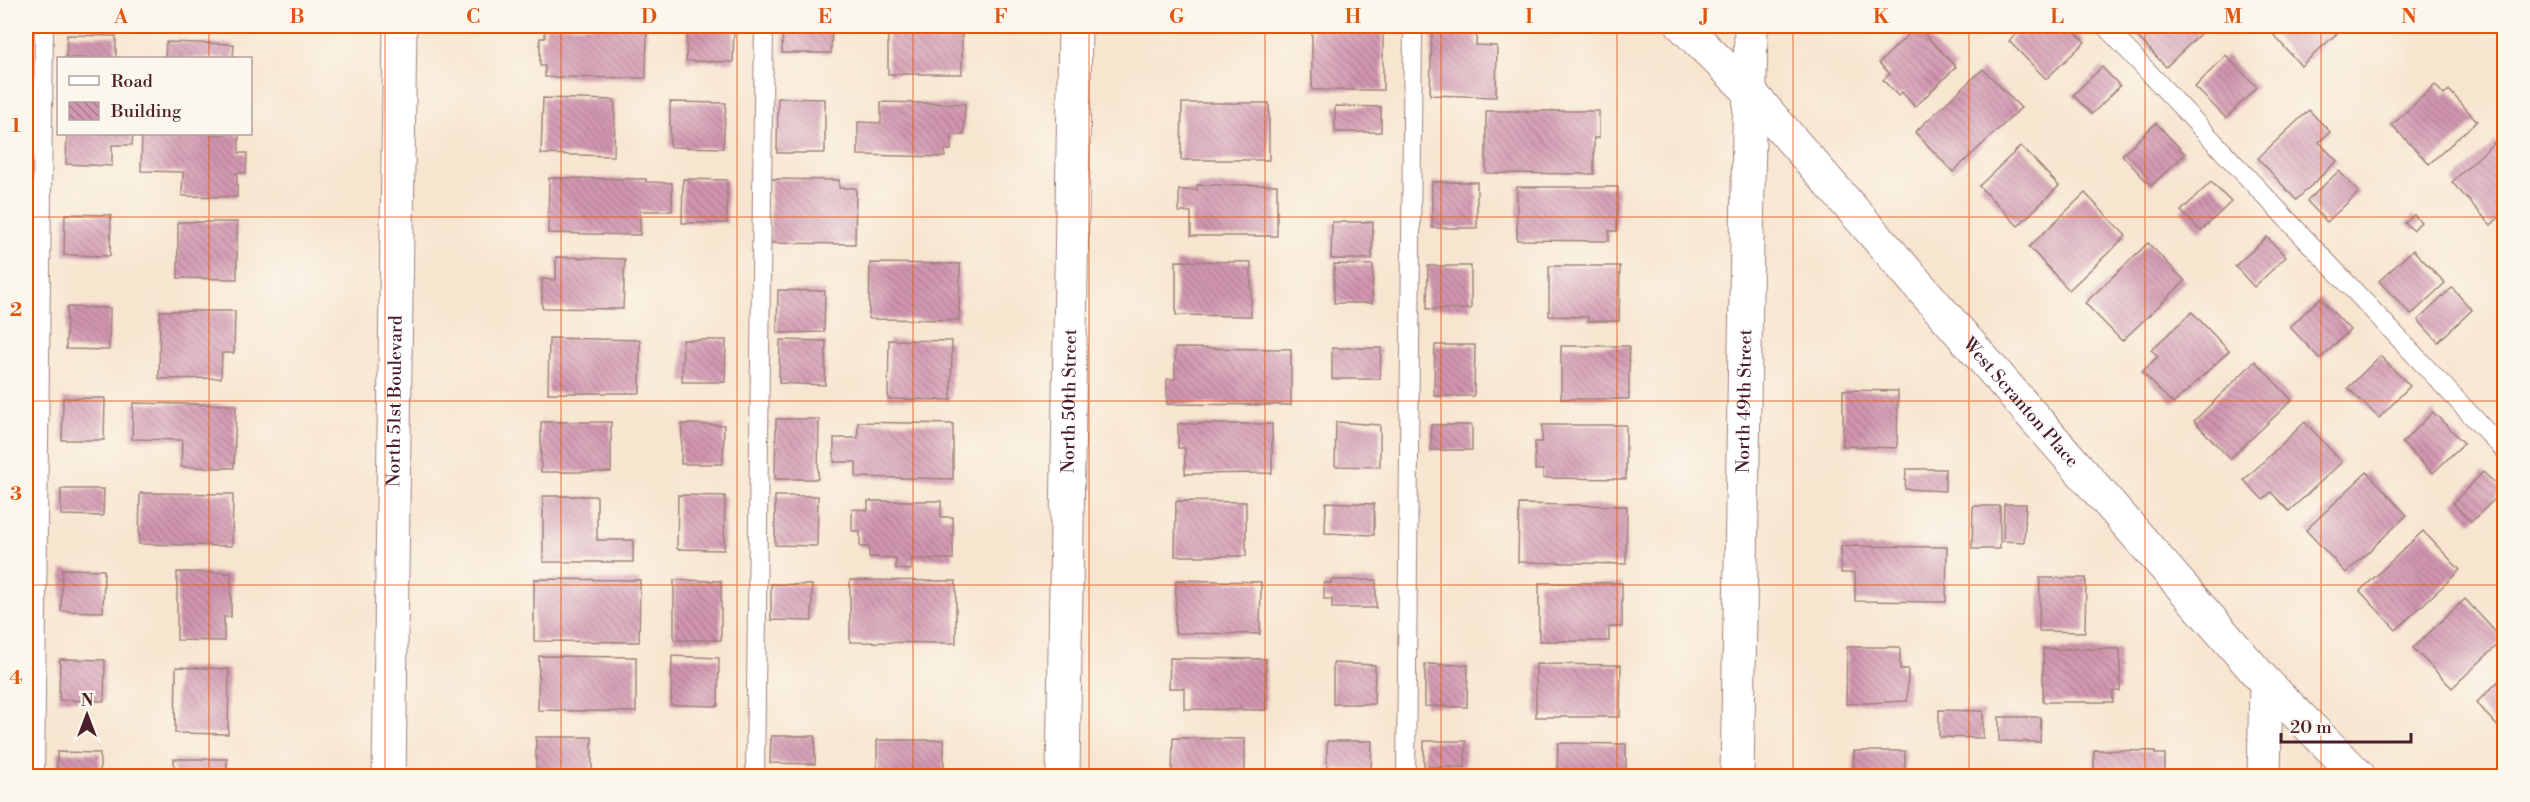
<svg xmlns="http://www.w3.org/2000/svg" width="2530" height="802" font-family="'Libre Bodoni',serif">
<style>
.building{fill:url(#building-back-hatch)}
.lines{fill:none;stroke-linecap:round;stroke-linejoin:round}
.lane-casing{stroke:#a0827d;stroke-width:20}
.street-casing{stroke:#a0827d;stroke-width:35}
.secondary-casing{stroke:#a0827d;stroke-width:35}
.lane{stroke:#fff;stroke-width:18}
.street{stroke:#fff;stroke-width:33}
.secondary{stroke:#fff;stroke-width:33}
.grid{fill:none;stroke:#e0560e;stroke-width:1.5;stroke-opacity:0.55}
.labels{text-anchor:middle;dominant-baseline:central;stroke-width:4.5;stroke-linejoin:round;paint-order:stroke}
.street-label{font-size:18px;fill:#4a1f2b;stroke:#fbf7ec}
.neatline{fill:none;stroke:#e0560e;stroke-width:2}
.grid-label{font-size:20px;text-anchor:middle;font-weight:bold;fill:#e0560e}
</style>
<defs>
<pattern id="building-back-hatch" width="6" height="6" patternUnits="userSpaceOnUse" patternTransform="scale(1.5)"><rect width="6" height="6" fill="#d196b0"/><path d="M-1 5l2 2M0 0l6 6M5-1l2 2" fill="none" stroke="#ac7a8f"/></pattern>
</defs>
<rect width="100%" height="100%" fill="#fbf7ec"/>
<filter id="ink" filterUnits="userSpaceOnUse"><feTurbulence type="fractalNoise" baseFrequency=".0167" numOctaves="2"/><feDisplacementMap in="SourceGraphic" scale="12" xChannelSelector="R" yChannelSelector="G"/><feConvolveMatrix kernelMatrix="1 2 1 2 8 2 1 2 1" color-interpolation-filters="sRGB"/></filter>
<filter id="wash" filterUnits="userSpaceOnUse"><feTurbulence type="fractalNoise" baseFrequency=".008" numOctaves="4" result="noise"/><feDisplacementMap in="SourceGraphic" scale="24" xChannelSelector="R" yChannelSelector="G"/><feGaussianBlur stdDeviation="1.35" result="paint"/><feColorMatrix in="noise" values="0 0 0 0 0 0 0 0 0 0 0 0 0 0 0 0 0 1.4 0 .05"/><feComposite in="paint" operator="in"/></filter>
<g filter="url(#wash)">
<rect width="100%" height="100%" fill="#f7e5cf"/>
<g id="blocks">
<g class="building">
<path d="M545 26H647L646 78 545 77V66H540V38H545Z"/>
<path d="M687 26H734L733 62 686 61Z"/>
<path d="M783 26H832L831 53H782Z"/>
<rect x="888" y="26" width="74" height="48"/>
<rect x="1312" y="26" width="71" height="64"/>
<path d="M1432 26H1477L1476 45 1497 46 1496 97 1430 95Z"/>
<path d="M1917 26 1956 67 1915 107 1902 92 1898 96 1883 80 1890 74 1879 63Z"/>
<path d="M2026 26H2070L2085 42 2046 79 2009 41Z"/>
<path d="M2146 26H2194L2201 33 2166 67 2136 35Z"/>
<path d="M2266 26H2345L2301 66Z"/>
<path d="M67 35 116 36V58H66Z"/>
<path d="M166 42 234 44 233 58H165Z"/>
<path d="M2226 55 2257 87 2226 118 2195 87Z"/>
<path d="M2102 67 2120 86 2092 114 2073 95Z"/>
<path d="M1983 69 2021 108 1953 172 1915 132Z"/>
<path d="M2435 85 2444 95 2449 90 2477 121 2429 164 2392 125Z"/>
<path d="M543 98 615 100 614 156 541 154Z"/>
<path d="M778 98 825 99V153H777Z"/>
<path d="M670 102 726 103 723 148 670 147Z"/>
<path d="M881 102 965 104 964 135H952L951 150H945V157L858 155V122L881 123Z"/>
<path d="M1182 103H1269V160H1181Z"/>
<path d="M1335 106 1381 107V132H1335Z"/>
<path d="M2309 110 2330 132 2319 142 2337 161 2296 200 2258 158Z"/>
<path d="M1486 111H1599V138H1594V174L1486 173Z"/>
<path d="M2156 123 2185 154 2151 186 2122 155Z"/>
<path d="M67 134H133L132 145H112V166L66 164Z"/>
<path d="M142 134H239V153H247L246 173H237V197L182 196 183 172 141 171Z"/>
<path d="M2496 141 2504 150V213L2491 225 2452 182Z"/>
<path d="M2021 146 2059 186 2018 226 1979 186Z"/>
<path d="M2339 171 2359 192 2327 222 2307 201Z"/>
<path d="M549 178 646 179V182L672 183V211H640V235L548 233Z"/>
<path d="M683 179 727 180V223H682Z"/>
<path d="M771 179 839 180V188H856L855 244 770 243Z"/>
<rect x="1432" y="182" width="45" height="46"/>
<path d="M2211 182 2231 202 2201 231 2181 211Z"/>
<path d="M1197 185H1277V236H1191V212H1179V190H1197Z"/>
<path d="M1517 187H1618L1617 231H1609V241L1517 240Z"/>
<path d="M2085 193 2126 236 2069 290 2029 247Z"/>
<path d="M65 214 111 215 110 256 64 255Z"/>
<path d="M2414 215 2421 222 2413 230 2405 223Z"/>
<path d="M178 222H237V279L178 278Z"/>
<path d="M1332 222H1373L1372 259H1331Z"/>
<path d="M2267 237 2286 257 2254 287 2235 266Z"/>
<path d="M2148 243 2185 281 2122 341 2085 303Z"/>
<path d="M2413 250 2445 283 2411 315 2379 281Z"/>
<path d="M556 257 625 259 623 309 542 308V279L556 280Z"/>
<path d="M1176 261 1251 262V316L1176 315Z"/>
<path d="M870 263 960 264 959 320 869 319Z"/>
<path d="M1334 264 1373 265 1372 303H1334Z"/>
<path d="M1428 266H1471V309H1427Z"/>
<path d="M1549 266H1620L1619 321H1588V317L1549 316Z"/>
<path d="M2452 288 2472 310 2438 342 2418 320Z"/>
<path d="M778 290 825 291 824 332 777 333Z"/>
<path d="M2320 298 2350 330 2320 359 2290 327Z"/>
<path d="M67 307 110 308 109 350 66 349Z"/>
<path d="M160 311H235L234 353H222L221 378 159 379Z"/>
<path d="M2192 312 2229 351 2173 404 2142 372 2158 356 2151 350Z"/>
<path d="M549 338 640 340V393H548Z"/>
<path d="M683 340H726L725 382H682Z"/>
<path d="M780 340 826 341 825 385 779 383Z"/>
<path d="M889 340 952 341 951 400 888 399Z"/>
<path d="M1435 345H1475L1474 396H1434Z"/>
<rect x="1561" y="346" width="68" height="53"/>
<path d="M1175 348 1291 349V405L1167 404V379H1175Z"/>
<path d="M1332 348H1381L1380 379H1332Z"/>
<path d="M2380 356 2410 386 2379 418 2348 388Z"/>
<path d="M2255 361 2292 400 2230 459 2194 421Z"/>
<path d="M1843 390 1898 391 1897 448 1843 446Z"/>
<path d="M63 398H105L104 440H62Z"/>
<path d="M133 403 236 405 234 468 181 467 182 440 132 439Z"/>
<path d="M2433 412 2464 443 2433 473 2402 443Z"/>
<path d="M776 419H819L818 479H775Z"/>
<rect x="541" y="422" width="70" height="50"/>
<path d="M858 422 953 424V479L856 477V462H834V438H858Z"/>
<path d="M1336 422 1380 425V467L1335 466Z"/>
<path d="M2305 422 2342 462 2289 511 2271 492 2263 500 2244 480Z"/>
<path d="M682 424 724 425 723 464H681Z"/>
<path d="M1178 424H1272V473L1185 474V448H1178Z"/>
<rect x="1431" y="425" width="41" height="25"/>
<path d="M1542 425H1626V479L1543 478V470H1535V442H1542Z"/>
<path d="M1906 469H1945V491L1905 489Z"/>
<path d="M2367 472 2407 515 2346 573 2306 530Z"/>
<path d="M2483 472 2503 491 2471 522 2453 503Z"/>
<path d="M61 489H104L103 516 61 515Z"/>
<path d="M140 493 233 494 232 546 139 544Z"/>
<path d="M678 495 725 496 724 550 677 549Z"/>
<path d="M543 496H597V540H633V562H543Z"/>
<path d="M775 496H818L817 546 775 545Z"/>
<path d="M868 501H941V517H953V559H911V570L896 569V558L869 557V547H860V531H852V509L868 510Z"/>
<path d="M1176 501 1246 502V556H1175Z"/>
<path d="M1326 502 1374 504V535L1325 533Z"/>
<path d="M1519 504 1627 506 1626 564 1518 562Z"/>
<path d="M2004 504H2026L2024 542 2003 541Z"/>
<path d="M1973 506H2000V549H1972Z"/>
<path d="M2423 531 2460 570 2396 630 2360 591Z"/>
<path d="M1841 546 1947 547 1946 602 1855 601V573H1841Z"/>
<path d="M62 569 104 570 103 612 61 611Z"/>
<path d="M177 572 231 573V617H224V641L177 640Z"/>
<path d="M2040 578H2086L2085 632 2039 631Z"/>
<path d="M534 579 640 580 639 642 534 641Z"/>
<path d="M674 580 721 581V640H674Z"/>
<path d="M850 580 956 581V643L850 642Z"/>
<path d="M1176 580 1261 582 1260 634 1175 633Z"/>
<path d="M1331 580H1376V608H1332V599H1324V583H1331Z"/>
<path d="M1539 583H1622V627H1609V641H1539Z"/>
<path d="M771 584 812 585V621L771 620Z"/>
<path d="M2465 599 2503 640 2452 688 2413 648Z"/>
<path d="M1847 647H1900V669H1908L1907 701 1846 704Z"/>
<path d="M2043 649H2120V691H2113V702H2043Z"/>
<path d="M539 656 636 657V712L538 710Z"/>
<path d="M672 656 719 658 718 706 671 705Z"/>
<path d="M1170 658 1266 659V710L1184 709V688H1169Z"/>
<path d="M60 659 105 660 104 701 59 700Z"/>
<path d="M1333 663 1375 665 1374 704H1333Z"/>
<path d="M1425 664 1468 665 1467 707 1425 706Z"/>
<path d="M1536 664 1621 665 1620 717H1536Z"/>
<path d="M176 667 229 669 228 734 175 733Z"/>
<path d="M2504 676V733L2476 703Z"/>
<path d="M1939 710 1983 711V738L1939 737Z"/>
<path d="M1999 717H2041L2040 742 1999 741Z"/>
<path d="M771 736H815V764L770 763Z"/>
<rect x="536" y="737" width="56" height="39"/>
<path d="M1173 738 1245 739V776H1172Z"/>
<rect x="877" y="740" width="67" height="36"/>
<path d="M1327 741H1372L1371 770H1327Z"/>
<path d="M1424 741H1466L1465 767H1424Z"/>
<path d="M1558 743 1626 744V776H1557Z"/>
<path d="M2094 750 2155 751V754H2165V776H2094Z"/>
<path d="M1854 751H1905V776H1853Z"/>
<path d="M57 752 100 753V776H57Z"/>
<rect x="174" y="759" width="53" height="17"/>
</g>
</g>
</g>
<g filter="url(#ink)">
<use href="#blocks" fill-opacity="0" stroke="#a0827d" stroke-width="1.5"/>
<g class="lines">
<defs>
<g id="lane">
<path d="M2105 26 2504 450"/>
<path d="M35 776 44 26"/>
<path d="M755 776 764 26"/>
<path d="M1406 776 1413 26"/>
</g>
<g id="street">
<path id="s1" d="M1683 26 1750 92 2266 683 2359 776"/>
<path id="s2" d="M1063 776 1075 26"/>
<path id="s3" d="M1737 776 1751 26"/>
<path d="M2264 776 2266 683"/>
</g>
<g id="secondary">
<path id="s4" d="M389 776 400 26"/>
</g>
</defs>
<use href="#lane" class="lane-casing"/>
<use href="#street" class="street-casing"/>
<use href="#secondary" class="secondary-casing"/>
<use href="#lane" class="lane"/>
<use href="#street" class="street"/>
<use href="#secondary" class="secondary"/>
</g>
</g>
<path class="grid" d="M209 26V58M385 26V776M561 26V776M737 26V776M913 26V776M1089 26V776M1265 26V776M1441 26V776M1617 26V776M1793 26V776M1969 26V776M2145 26V776M2321 26V776M209 134V776M26 217H2504M26 401H2504M26 585H2504"/>
<g class="labels">
<g class="street-label">
<text stroke="none"><textPath href="#s4" startOffset="375">North 51st Boulevard</textPath></text>
<text stroke="none"><textPath href="#s2" startOffset="375">North 50th Street</textPath></text>
<text stroke="none"><textPath href="#s3" startOffset="375">North 49th Street</textPath></text>
<text stroke="none"><textPath href="#s1" startOffset="506">West Scranton Place</textPath></text>
</g>
</g>
<rect width="2530" height="802" fill="none" stroke="#fbf7ec" stroke-width="66"/>
<rect x="57" y="57" width="195" height="78" fill="#fbf7ec" stroke="#b4a19f" stroke-width="1.5"/>
<rect x="69" y="76" width="30" height="9" fill="#ffffff" stroke="#b4a19f" stroke-width="1.5"/>
<text x="111" y="87" font-size="18" fill="#4a1f2b">Road</text>
<rect x="69" y="102" width="30" height="18" fill="url(#building-back-hatch)" stroke="#b4a19f" stroke-width="1.5"/>
<text x="111" y="117" font-size="18" fill="#4a1f2b">Building</text>
<g transform="translate(87 715)" stroke="#fbf7ec" stroke-width="4.5" paint-order="stroke">
<path d="M0-4.5L10 22L0 15L-10 22Z" fill="#4a1f2b"/>
<text y="-9" font-size="16" font-weight="bold" text-anchor="middle" fill="#4a1f2b">N</text>
</g>
<path d="M2281 733v9h130v-9" fill="none" stroke="#4a1f2b" stroke-width="3"/>
<text x="2290" y="733" font-size="18" fill="#4a1f2b" stroke="#fbf7ec" stroke-width="4.5" paint-order="stroke">20 m</text>
<rect x="33" y="33" width="2464" height="736" class="neatline"/>
<g class="grid-label">
<text x="121" y="23">A</text>
<text x="297" y="23">B</text>
<text x="473" y="23">C</text>
<text x="649" y="23">D</text>
<text x="825" y="23">E</text>
<text x="1001" y="23">F</text>
<text x="1177" y="23">G</text>
<text x="1353" y="23">H</text>
<text x="1529" y="23">I</text>
<text x="1705" y="23">J</text>
<text x="1881" y="23">K</text>
<text x="2057" y="23">L</text>
<text x="2233" y="23">M</text>
<text x="2409" y="23">N</text>
<text x="16" y="132">1</text>
<text x="16" y="316">2</text>
<text x="16" y="500">3</text>
<text x="16" y="684">4</text>
</g>
</svg>
